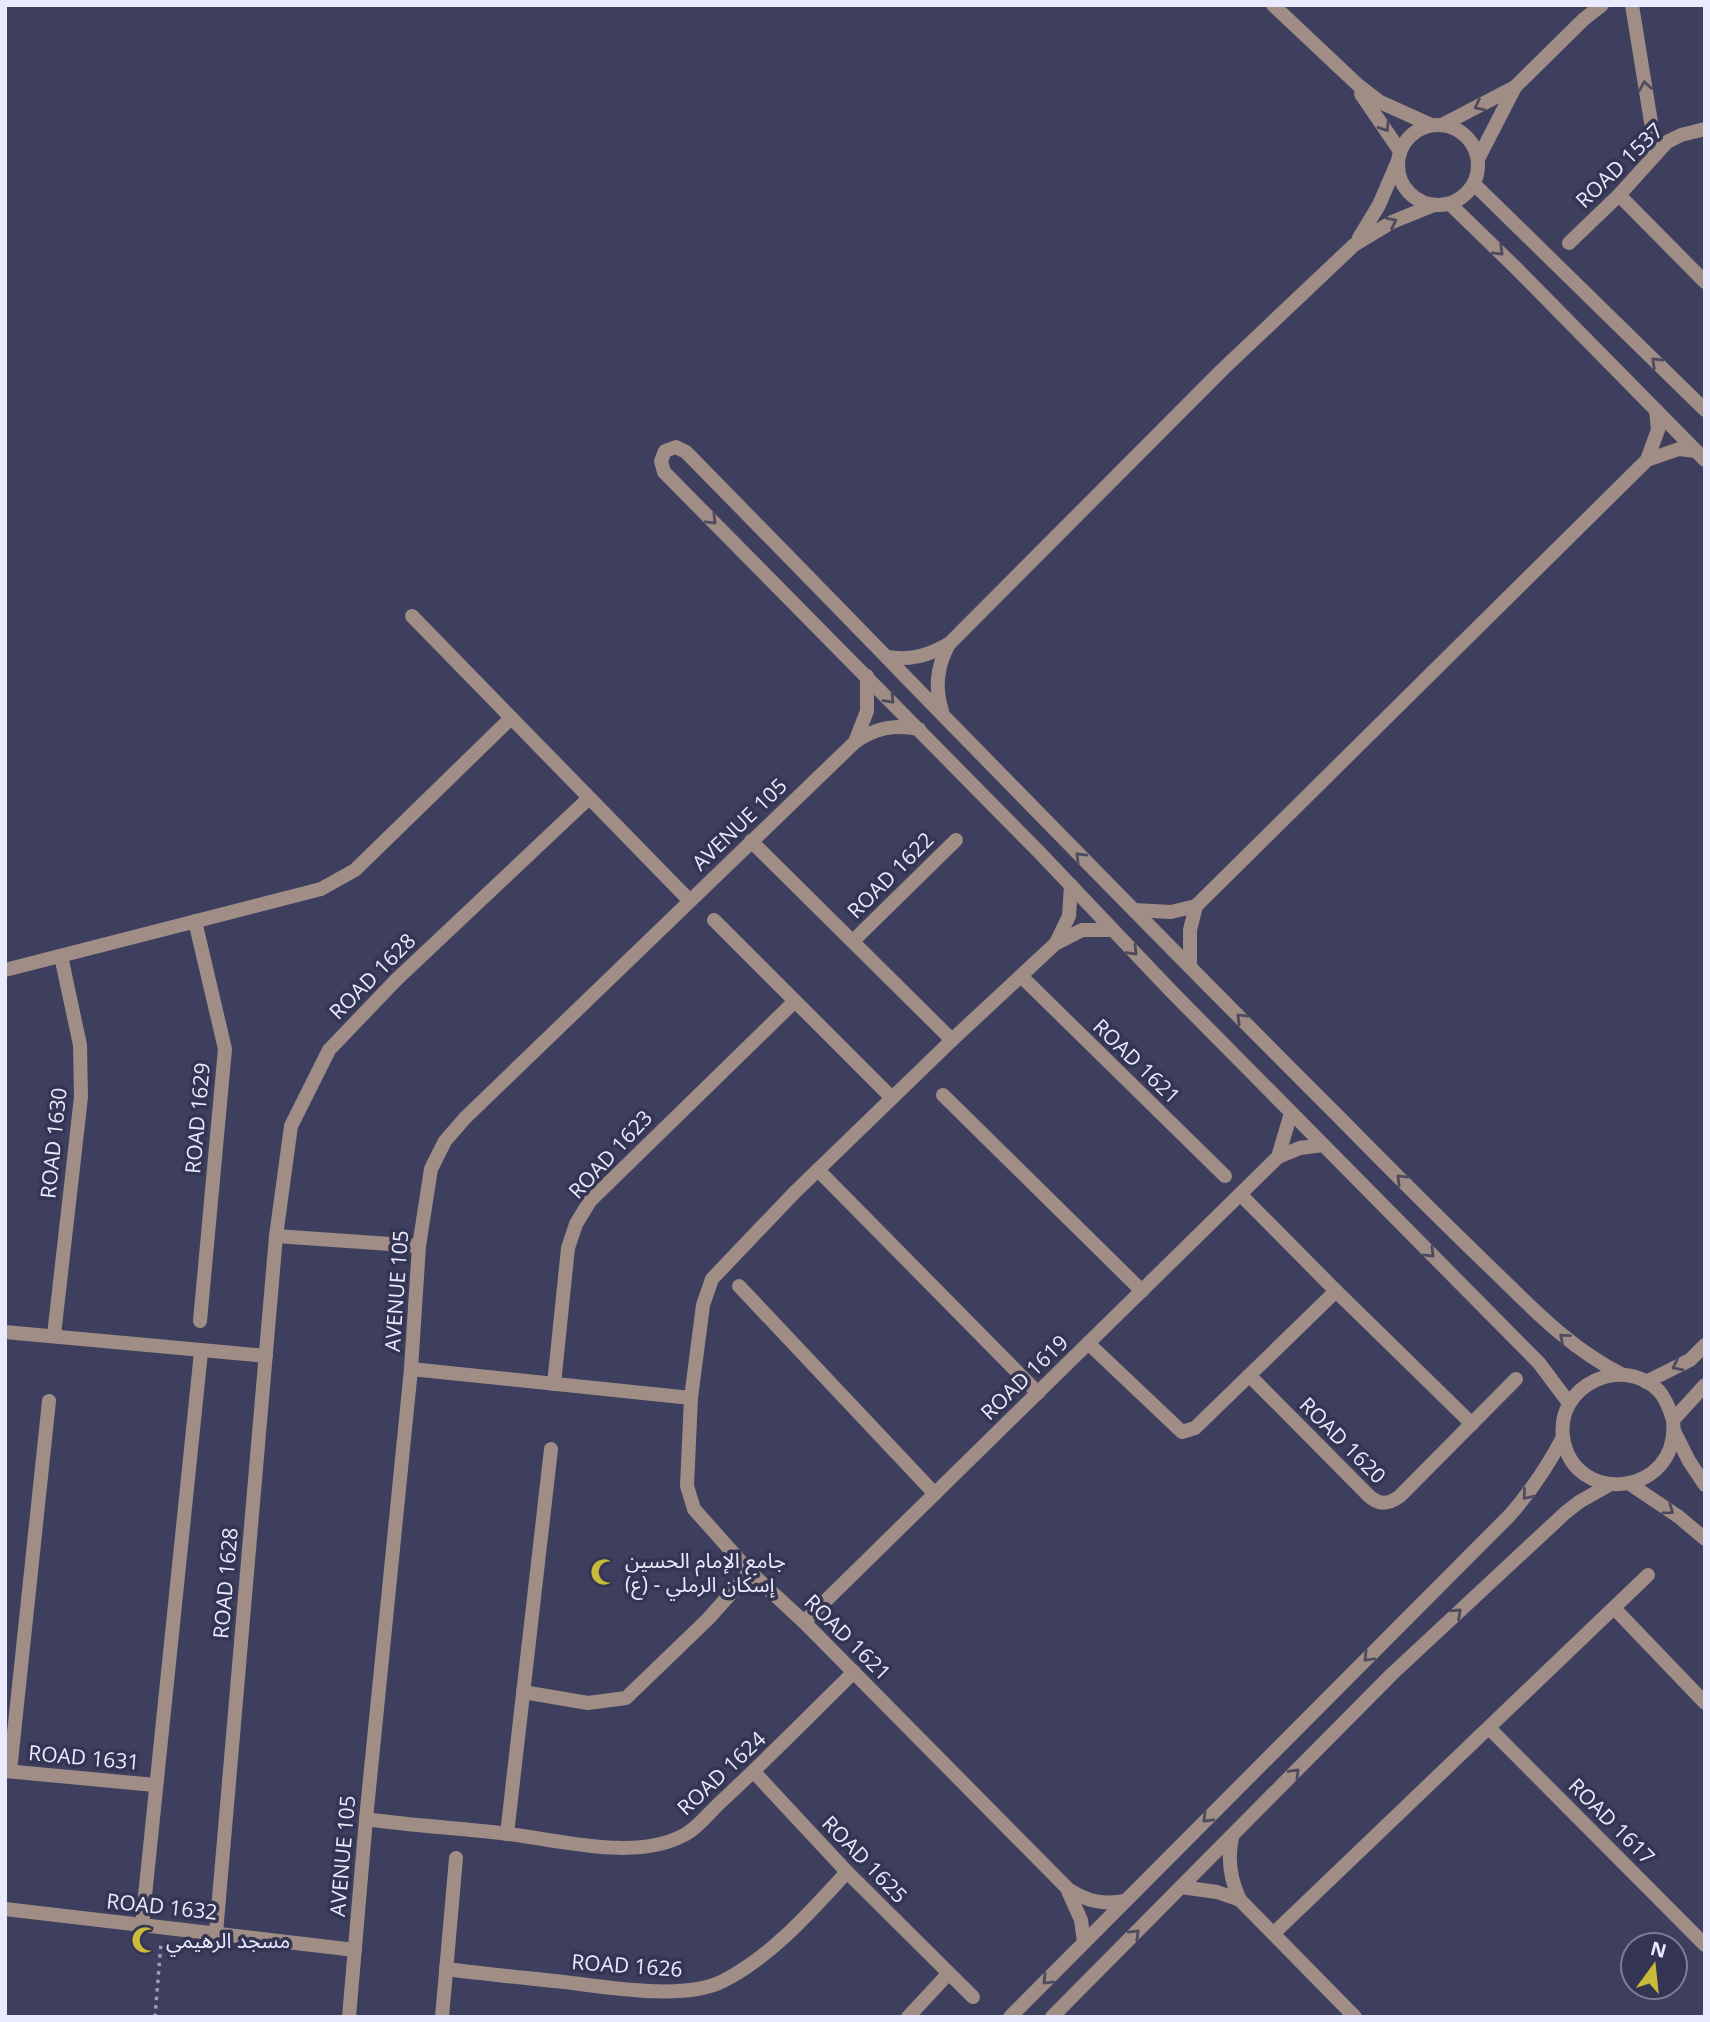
<svg xmlns="http://www.w3.org/2000/svg" width="1710" height="2022" font-family="'Open Sans','Noto Sans Arabic',sans-serif">
<style>
.lines{fill:none;stroke-linecap:round;stroke-linejoin:round}
.path{stroke:#9c9db6;stroke-width:3.5;stroke-dasharray:3.5 5;stroke-linecap:butt}
.minor{stroke:#9f8d86;stroke-width:14}
.oneway{stroke:#4f4a60}
.labels{text-anchor:middle;dominant-baseline:central;stroke-width:7;stroke-linejoin:round;paint-order:stroke}
.street-label{font-size:21px;fill:#e9eafe;stroke:#343453}
.poi-label{font-size:21px;fill:#e9eafe;stroke:#343453;text-anchor:start}
</style>
<rect width="100%" height="100%" fill="#3e3f5e"/>
<g class="lines">
<path class="path" d="M155 2017 161 1943"/>
<g class="minor">
<path d="M1273 5 1358 85 1380 102 1431 125"/>
<path d="M1632 5 1656 153"/>
<path d="M1361 94 1400 151"/>
<circle cx="1438" cy="165" r="40"/>
<path d="M1442 125 1515 87 1584 19 1602 5"/>
<path d="M1478 159 1515 87"/>
<path d="M1474 184 1705 410"/>
<path d="M1619 195 1705 282"/>
<path d="M1450 204 1517 269 1705 460"/>
<path d="M1359 238 1379 205 1397 163"/>
<path d="M1569 243 1619 195 1667 142 1681 135 1705 129"/>
<path d="M1647 460 1679 449 1696 451"/>
<path d="M412 616 689 900"/>
<path d="M887 657C911 661 930 655 950 643L1223 369 1354 245 1392 222 1434 205"/>
<path d="M942 711C934 687 937 666 949 644"/>
<path d="M855 742 867 711V676"/>
<path d="M751 841 952 1040"/>
<path d="M1134 910 1171 912 1196 906"/>
<path d="M714 920 892 1098"/>
<path d="M195 921 225 1049 200 1321"/>
<path d="M1113 930H1082L1055 944 952 1040 794 1193 712 1279 703 1305 691 1398 687 1486 694 1509 750 1572 804 1622 1068 1889C1086 1901 1103 1905 1125 1901"/>
<path d="M853 941 956 840"/>
<path d="M1056 943 1069 916 1071 885"/>
<path d="M1190 967V930L1196 906 1647 460 1658 430 1656 410"/>
<path d="M5 970 321 889 355 870 511 718"/>
<path d="M1021 976 1225 1176"/>
<path d="M943 1095 1142 1291"/>
<path d="M1278 1157 1291 1113"/>
<path d="M818 1170 1038 1393"/>
<path d="M1240 1194 1336 1291 1472 1424"/>
<path d="M276 1236 419 1246"/>
<path d="M739 1286 935 1494"/>
<path d="M5 1332 266 1356"/>
<path d="M54 1335 81 1097 80 1045 61 956"/>
<path d="M1088 1343 1182 1432 1195 1428 1336 1291"/>
<path d="M411 1369 691 1398"/>
<path d="M1250 1376 1368 1495C1378 1505 1388 1505 1400 1496L1516 1379"/>
<path d="M1646 1382 1690 1360 1705 1345"/>
<path d="M554 1384 568 1248 576 1224 590 1201 794 1002"/>
<path d="M1569 1403 1539 1363 1172 992 1040 853 664 472 661 461 665 451 676 447 686 452C904 674 1119 898 1339 1117 1390 1169 1441 1220 1494 1271 1534 1310 1571 1349 1621 1374"/>
<path d="M1673 1420C1670 1410 1666 1399 1659 1391 1623 1354 1556 1385 1563 1437 1573 1508 1681 1496 1673 1420L1705 1385"/>
<path d="M1674 1431 1689 1461 1705 1485"/>
<path d="M1630 1484 1679 1517 1705 1539"/>
<path d="M1614 1608 1705 1703"/>
<path d="M804 1622 1278 1157 1300 1148 1323 1145"/>
<path d="M523 1692 588 1703 626 1698 708 1619 750 1572"/>
<path d="M1489 1728 1705 1945"/>
<path d="M5 1771 155 1785"/>
<path d="M10 1771 49 1401"/>
<path d="M754 1772 847 1872 973 1997"/>
<path d="M366 1819C413 1826 461 1828 508 1834 561 1840 637 1862 686 1834 700 1826 712 1809 725 1798 769 1757 811 1714 854 1672"/>
<path d="M507 1834 551 1449"/>
<path d="M1232 1838C1227 1860 1230 1879 1240 1900L1355 2017"/>
<path d="M1181 1887 1217 1892 1240 1900"/>
<path d="M1068 1891 1081 1920 1084 1942"/>
<path d="M5 1909 355 1950"/>
<path d="M142 1925 201 1352"/>
<path d="M216 1933 276 1236 291 1126 329 1050 396 980 589 798"/>
<path d="M1274 1933 1648 1575"/>
<path d="M446 1969C485 1974 525 1978 564 1982 606 1987 685 2001 723 1981 772 1956 810 1912 847 1872"/>
<path d="M349 2017 366 1819 411 1369 419 1246 431 1169 445 1141 465 1118 854 743C874 728 894 724 919 729"/>
<path d="M442 2017 456 1858"/>
<path d="M908 2017 948 1974"/>
<path d="M1010 2017 1510 1515C1531 1491 1548 1466 1563 1437"/>
<path d="M1052 2017 1392 1674 1565 1513 1579 1502 1609 1485"/>
</g>
</g>
<defs><path id="oneway-chevron" d="M-2-3.5L2.5 0L-2 3.5" fill="none" stroke-width="1.6" stroke-linecap="round" stroke-linejoin="round" transform="scale(1.75)"/></defs>
<g class="oneway">
<use href="#oneway-chevron" transform="translate(1645 86) rotate(-99)"/>
<use href="#oneway-chevron" transform="translate(1479 106) rotate(153)"/>
<use href="#oneway-chevron" transform="translate(1385 127) rotate(57)"/>
<use href="#oneway-chevron" transform="translate(1392 222) rotate(-26)"/>
<use href="#oneway-chevron" transform="translate(1499 251) rotate(44)"/>
<use href="#oneway-chevron" transform="translate(1656 362) rotate(-136)"/>
<use href="#oneway-chevron" transform="translate(712 520) rotate(45)"/>
<use href="#oneway-chevron" transform="translate(890 699) rotate(46)"/>
<use href="#oneway-chevron" transform="translate(1080 857) rotate(-135)"/>
<use href="#oneway-chevron" transform="translate(1133 951) rotate(46)"/>
<use href="#oneway-chevron" transform="translate(1241 1018) rotate(-135)"/>
<use href="#oneway-chevron" transform="translate(1401 1179) rotate(-135)"/>
<use href="#oneway-chevron" transform="translate(1430 1253) rotate(45)"/>
<use href="#oneway-chevron" transform="translate(1564 1338) rotate(-140)"/>
<use href="#oneway-chevron" transform="translate(1677 1366) rotate(154)"/>
<use href="#oneway-chevron" transform="translate(1527 1495) rotate(130)"/>
<use href="#oneway-chevron" transform="translate(1669 1510) rotate(36)"/>
<use href="#oneway-chevron" transform="translate(1457 1613) rotate(-43)"/>
<use href="#oneway-chevron" transform="translate(1368 1657) rotate(135)"/>
<use href="#oneway-chevron" transform="translate(1295 1773) rotate(-46)"/>
<use href="#oneway-chevron" transform="translate(1207 1818) rotate(135)"/>
<use href="#oneway-chevron" transform="translate(1135 1934) rotate(-45)"/>
<use href="#oneway-chevron" transform="translate(1047 1980) rotate(135)"/>
</g>
<defs>
<symbol id="mosque-bare" viewBox="-9 -9 18 18"><path d="M3.5-4.9A6 6 0 1 0 3.5 4.9A5 5 0 1 1 3.5-4.9Z" fill="#c9ba3a" stroke="#343453" stroke-width="2.5" paint-order="stroke"/></symbol>
</defs>
<g fill-rule="evenodd">
<use href="#mosque-bare" x="585" y="1553" width="38" height="38"/>
<use href="#mosque-bare" x="126" y="1921" width="38" height="38"/>
</g>
<g class="labels">
<g class="street-label">
<text transform="translate(1619 165) rotate(-44)">ROAD 1537</text>
<text transform="translate(739 824) rotate(-44)">AVENUE 105</text>
<text transform="translate(890 875) rotate(-45)">ROAD 1622</text>
<text transform="translate(372 976) rotate(-45)">ROAD 1628</text>
<text transform="translate(1137 1061) rotate(44)">ROAD 1621</text>
<text transform="translate(197 1118) rotate(-85)">ROAD 1629</text>
<text transform="translate(53 1143) rotate(-84)">ROAD 1630</text>
<text transform="translate(610 1154) rotate(-47)">ROAD 1623</text>
<text transform="translate(396 1291) rotate(-86)">AVENUE 105</text>
<text transform="translate(1024 1377) rotate(-44)">ROAD 1619</text>
<text transform="translate(1343 1440) rotate(45)">ROAD 1620</text>
<text transform="translate(225 1583) rotate(-85)">ROAD 1628</text>
<text transform="translate(848 1637) rotate(45)">ROAD 1621</text>
<text transform="translate(84 1757) rotate(5)">ROAD 1631</text>
<text transform="translate(721 1773) rotate(-43)">ROAD 1624</text>
<text transform="translate(1612 1821) rotate(45)">ROAD 1617</text>
<text transform="translate(342 1856) rotate(-85)">AVENUE 105</text>
<text transform="translate(865 1859) rotate(46)">ROAD 1625</text>
<text transform="translate(162 1906) rotate(6)">ROAD 1632</text>
<text transform="translate(627 1965) rotate(4)">ROAD 1626</text>
</g>
<g class="poi-label">
<text x="625" y="1560">جامع الإمام الحسين<tspan x="625" dy="24">(ع) - إسكان الرملي</tspan></text>
<text x="166" y="1940">مسجد الرهيمي</text>
</g>
</g>
<rect width="1710" height="2022" fill="none" stroke="#e9eafe" stroke-width="14"/>
<g transform="translate(1654 1966) rotate(15)"><circle r="33" fill="#343453" stroke="#7c7d97" stroke-width="2"/>
<path d="M0-5L12 26L0 18L-12 26Z" fill="#c9ba3a"/>
<text y="-10" font-size="19" font-weight="bold" text-anchor="middle" fill="#e9eafe">N</text>
</g>
</svg>
